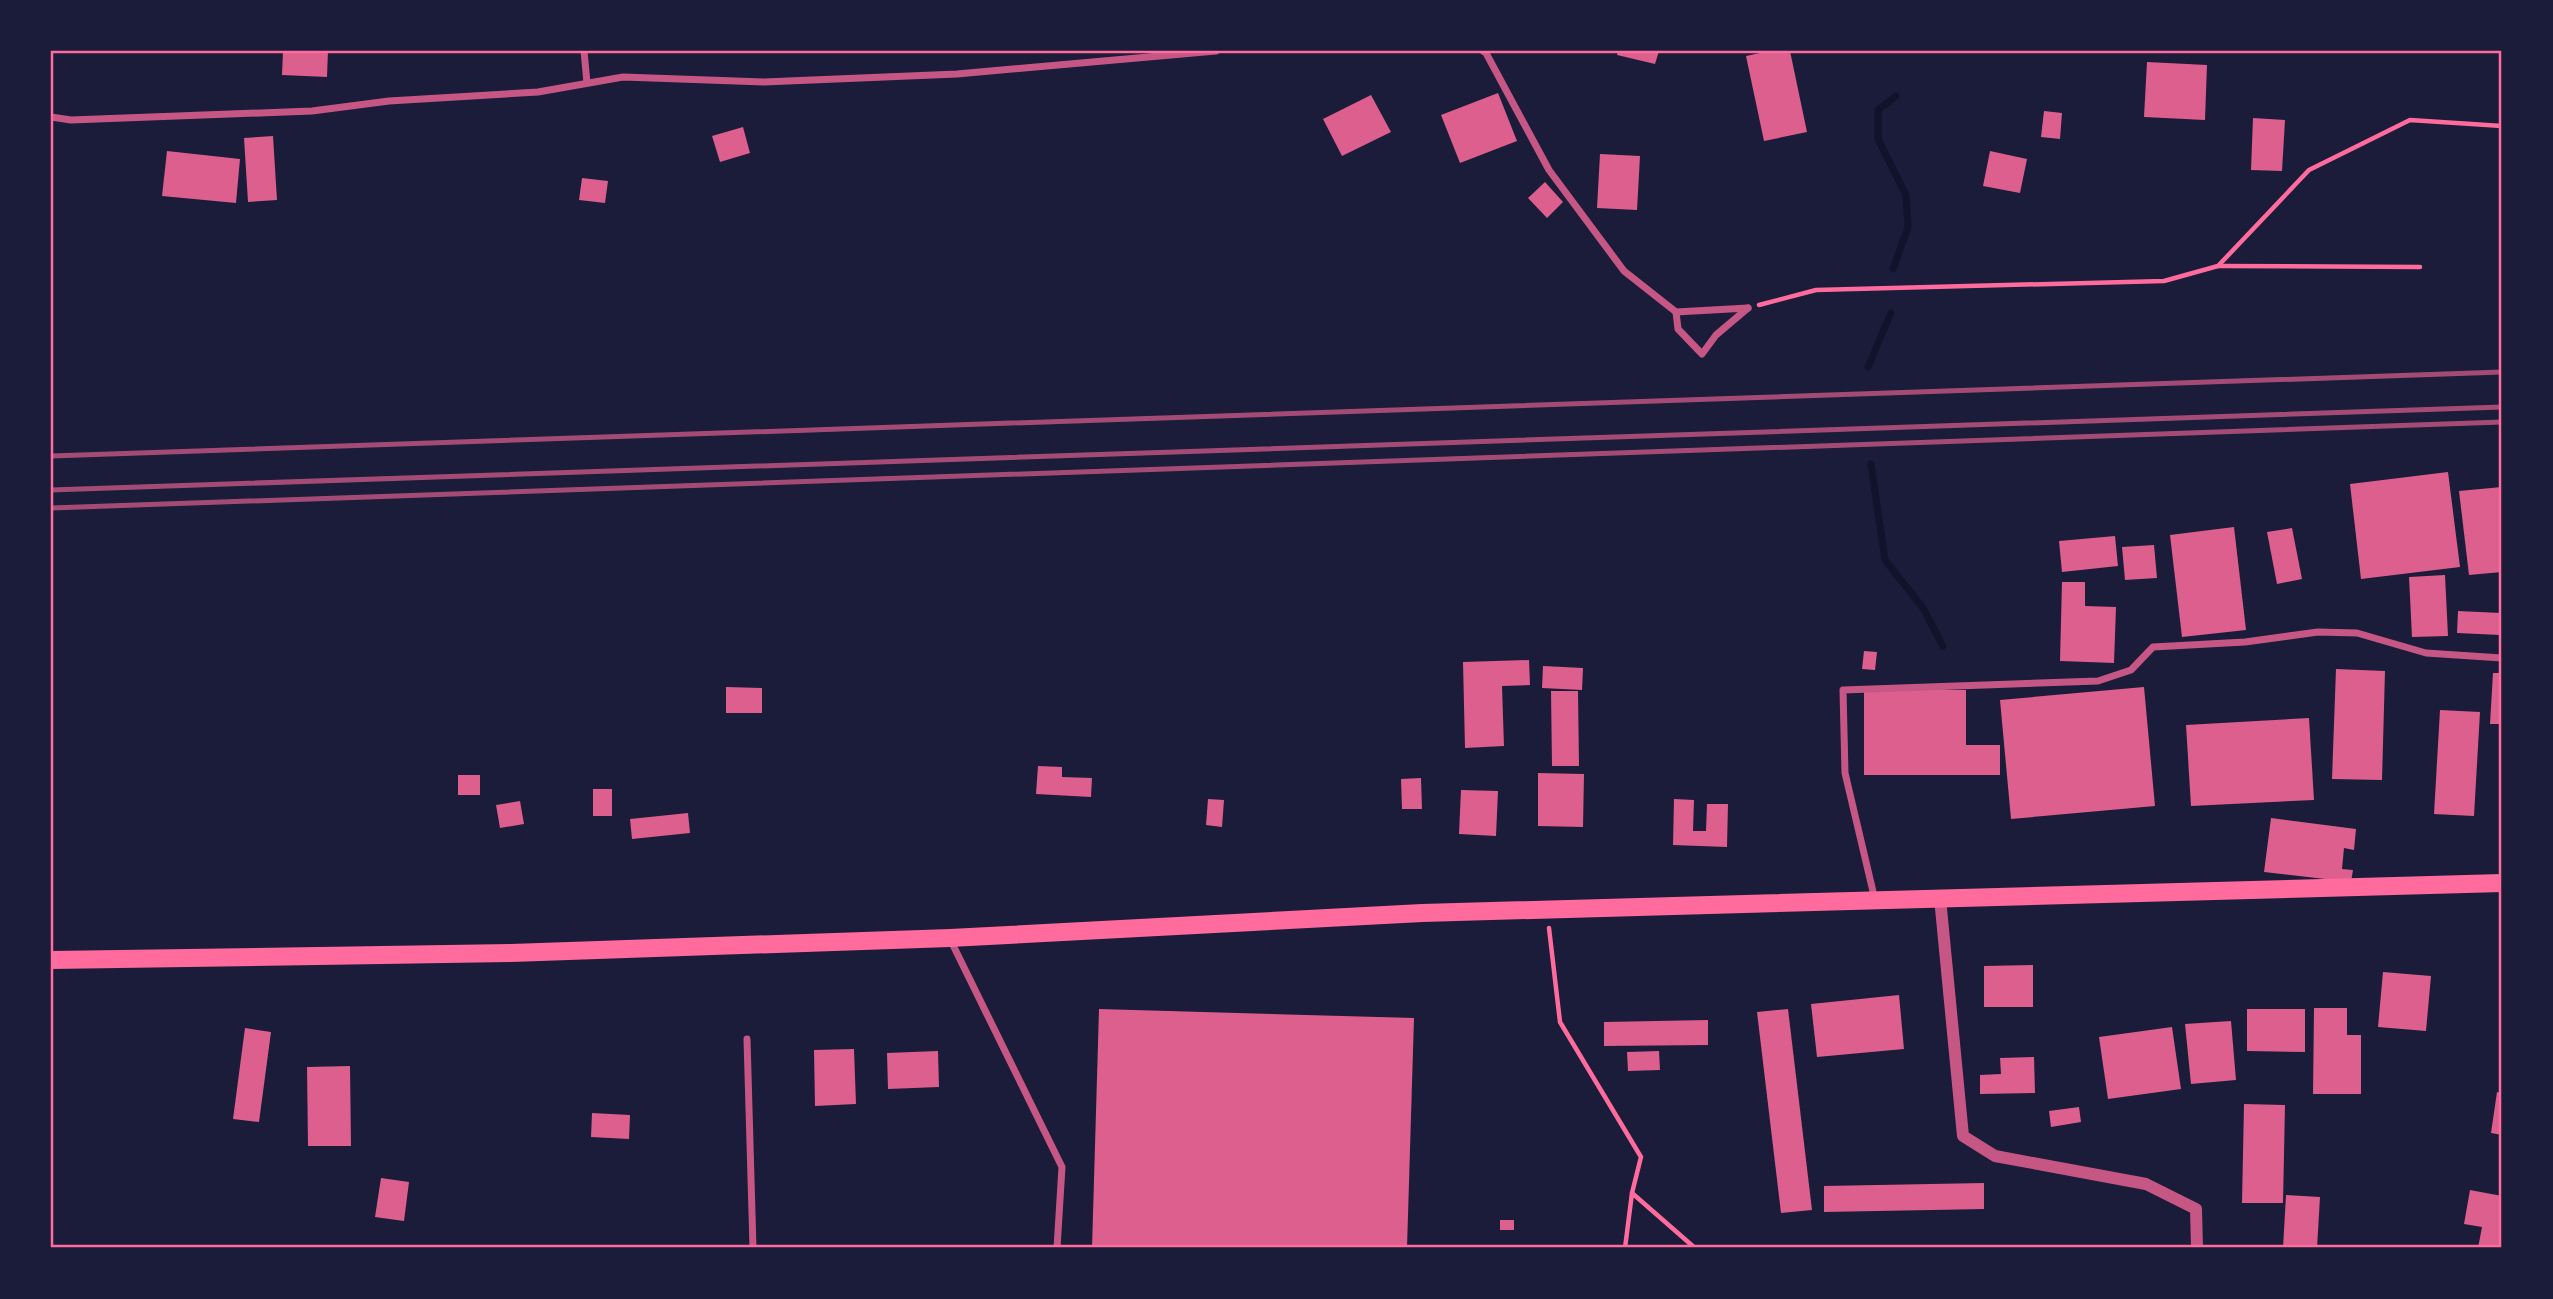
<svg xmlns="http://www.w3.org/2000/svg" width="2553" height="1299" font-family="Figtree,sans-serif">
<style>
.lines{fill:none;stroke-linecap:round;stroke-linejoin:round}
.stream{stroke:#12122b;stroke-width:7}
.building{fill:#dd5f8e}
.path{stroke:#ff6b9d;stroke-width:4.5}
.minor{stroke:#c65784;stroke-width:7}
.tertiary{stroke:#c65784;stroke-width:12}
.primary{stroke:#ff6b9d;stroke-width:18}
.rail{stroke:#a44b75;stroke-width:5}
.neatline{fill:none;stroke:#ff6b9d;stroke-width:2.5}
</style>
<rect width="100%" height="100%" fill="#1b1b3a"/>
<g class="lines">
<g class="stream">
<path d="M1893 269 1908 227 1906 195 1878 139V110L1896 96"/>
<path d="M1868 367 1891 313"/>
<path d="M1871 464 1885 560 1923 608 1943 646"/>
</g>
</g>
<g class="building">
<path d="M283 51H328L327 77 282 75Z"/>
<path d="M1618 51H1659L1655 64 1617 55Z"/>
<path d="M1769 51H1790L1807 132 1764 141 1746 56Z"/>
<path d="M2147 62 2207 65 2205 120 2144 117Z"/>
<path d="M1498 93 1517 141 1460 163 1441 115Z"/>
<path d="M1371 95 1391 132 1342 156 1323 119Z"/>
<path d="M2044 111 2062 113 2060 139 2041 137Z"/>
<path d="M2253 118 2285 120 2282 171 2251 170Z"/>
<path d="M743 127 750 153 720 162 712 136Z"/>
<path d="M273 136 277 200 248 202 244 138Z"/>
<path d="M167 151 240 159 236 203 162 196Z"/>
<path d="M1990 151 2027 159 2020 193 1983 186Z"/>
<path d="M1600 154 1640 156 1637 210 1597 208Z"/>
<path d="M582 178 608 181 605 203 579 200Z"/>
<path d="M1545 182 1563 202 1547 218 1528 198Z"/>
<path d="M2448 472 2460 567 2361 579 2350 484Z"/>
<path d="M2502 487V572L2469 575 2459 491Z"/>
<path d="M2234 527 2246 630 2182 637 2170 535Z"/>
<path d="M2292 528 2302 579 2277 584 2267 532Z"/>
<path d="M2115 536 2118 566 2062 572 2059 541Z"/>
<path d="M2154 545 2157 578 2125 580 2122 547Z"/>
<path d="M2445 575 2448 636 2412 637 2409 577Z"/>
<path d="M2062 582H2085V606L2116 607 2114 663 2060 661Z"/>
<path d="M2458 611 2501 613 2500 635 2457 633Z"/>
<path d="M1864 651 1877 652 1875 670 1862 669Z"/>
<path d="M1529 660 1530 685 1502 686 1504 746 1465 748 1463 662Z"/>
<path d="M1543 666 1583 668 1582 690 1542 688Z"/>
<path d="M2336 669 2385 671 2382 780 2332 779Z"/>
<path d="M2493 673H2502V724H2490Z"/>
<path d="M726 687 762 688V713H726Z"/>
<path d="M2144 687 2155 806 2011 819 2000 700Z"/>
<path d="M1864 690H1966V745H2000V775H1864Z"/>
<path d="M1551 691H1578L1579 766H1552Z"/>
<path d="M2440 710 2480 712 2474 816 2434 814Z"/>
<path d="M2309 718 2314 800 2191 806 2186 725Z"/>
<path d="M1038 766 1062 767V777L1092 778 1091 797 1036 794Z"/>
<path d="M1538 773 1584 774 1583 827 1538 826Z"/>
<rect x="458" y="775" width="22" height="20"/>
<path d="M1421 778 1422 809H1402L1401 779Z"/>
<rect x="593" y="789" width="19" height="27"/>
<path d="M1461 790 1498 791 1496 836 1459 834Z"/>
<path d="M1208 799 1224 800 1222 827 1206 825Z"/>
<path d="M1674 799 1694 800 1693 831H1706L1707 804H1728L1727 847 1673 845Z"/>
<path d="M520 801 524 824 500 828 496 805Z"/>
<path d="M688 813 690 833 632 839 630 819Z"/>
<path d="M2271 818 2356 829 2354 850 2344 848 2342 869 2353 870 2351 882 2264 872Z"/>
<path d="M2033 965V1007H1984V966Z"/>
<path d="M2383 972 2431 976 2426 1031 2378 1027Z"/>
<path d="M1899 995 1904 1049 1817 1057 1811 1004Z"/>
<path d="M2314 1008H2347V1035H2361V1094H2313Z"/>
<path d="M1099 1009 1414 1018 1407 1248H1092Z"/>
<path d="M1788 1009 1812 1210 1781 1213 1757 1012Z"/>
<path d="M2247 1009H2305V1052L2247 1051Z"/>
<path d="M1708 1020V1045L1604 1046V1022Z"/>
<path d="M2231 1021 2236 1080 2191 1084 2185 1024Z"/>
<path d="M2172 1027 2181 1089 2108 1099 2099 1037Z"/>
<path d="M245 1028 271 1032 259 1122 233 1119Z"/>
<path d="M854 1049 856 1104 815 1106 814 1050Z"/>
<path d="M938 1051 939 1087 888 1089 887 1053Z"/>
<path d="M1659 1051 1660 1070 1628 1071 1627 1052Z"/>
<path d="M2034 1057 2035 1093 1980 1094V1075L2001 1074 2000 1058Z"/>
<path d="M350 1066 351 1146H308L307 1067Z"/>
<path d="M2497 1092 2502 1093V1135L2491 1133Z"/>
<path d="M2244 1104 2285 1105 2283 1203H2242Z"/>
<path d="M2079 1107 2081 1122 2051 1127 2049 1111Z"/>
<path d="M592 1113 630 1115 629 1139 591 1137Z"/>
<path d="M381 1178 409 1182 404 1221 375 1217Z"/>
<path d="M1984 1183V1209L1824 1212V1186Z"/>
<path d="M2470 1190 2502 1196V1248H2478L2482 1227 2464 1224Z"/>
<path d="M2286 1195 2320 1197 2317 1248H2283Z"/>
<rect x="1500" y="1220" width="14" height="10"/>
</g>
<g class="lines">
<g class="path">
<path d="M2218 266 2420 267"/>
<path d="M1759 305 1816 290 2164 281 2218 266 2309 170 2410 120 2502 126"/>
<path d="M1549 928 1560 1022 1641 1157 1632 1193"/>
<path d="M1625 1248 1632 1193 1695 1248"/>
</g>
<g class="minor">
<path d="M584 51 587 83"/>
<path d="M1483 51 1486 53 1549 170 1624 271 1676 312 1748 308"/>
<path d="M51 117 71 120 312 111 389 101 538 92 623 77 764 82 957 74 1216 51"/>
<path d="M1676 312 1678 329 1702 354 1716 335 1748 308"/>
<path d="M1875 900 1845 773 1843 690 2098 681 2131 670 2153 647 2245 642 2318 632 2357 633 2426 653 2502 658"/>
<path d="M950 939 1062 1167 1057 1248"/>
<path d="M747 1039 753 1248"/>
</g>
<path class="tertiary" d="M1940 898 1963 1136 1995 1156 2146 1184 2196 1209 2197 1248"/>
<path class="primary" d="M51 960 511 953 950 938 1422 913 2502 883"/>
<g class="rail">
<path d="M51 456 2502 372"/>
<path d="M51 490 2502 407"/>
<path d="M51 508 2502 422"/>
</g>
</g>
<rect width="2553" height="1299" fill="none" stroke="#1b1b3a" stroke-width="105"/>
<rect x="52" y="52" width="2448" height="1194" class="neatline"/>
</svg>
